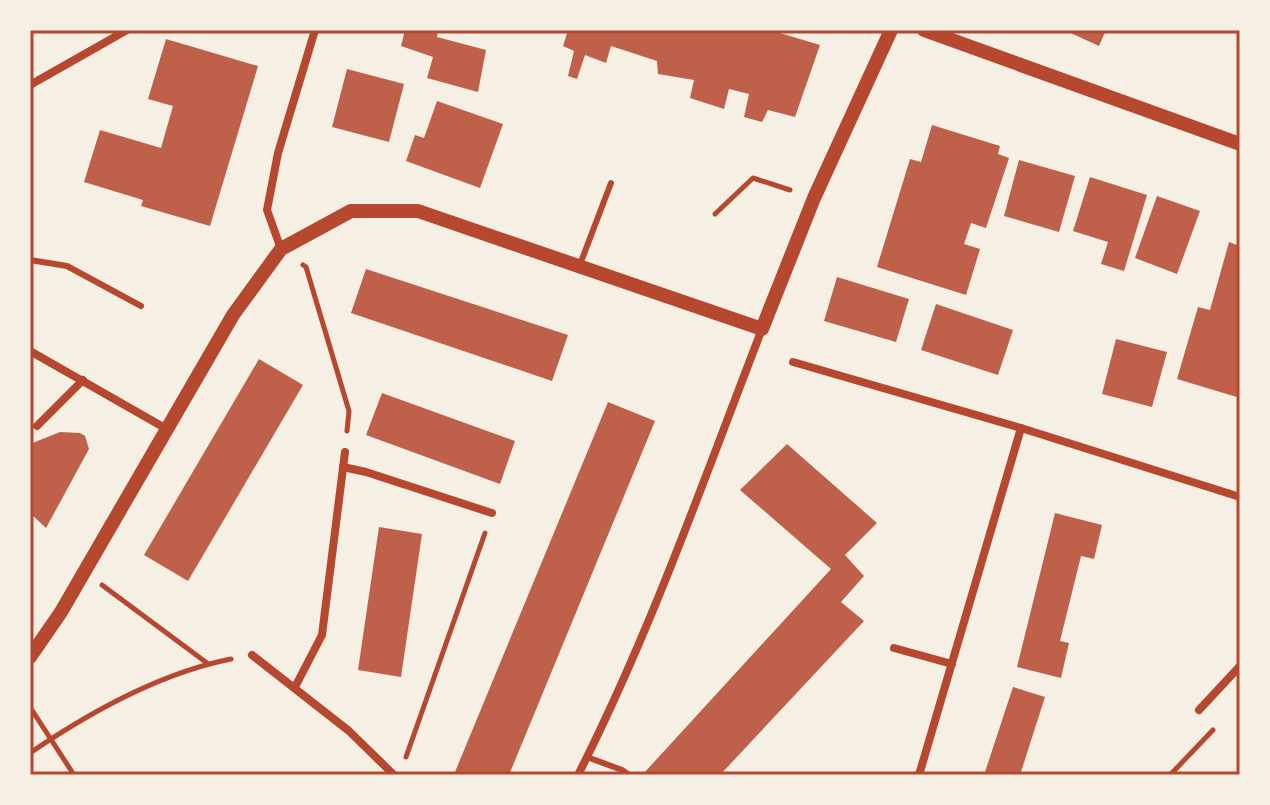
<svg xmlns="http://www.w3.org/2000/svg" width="1270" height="805" font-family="'Titillium Web',sans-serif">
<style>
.building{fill:#bf614a}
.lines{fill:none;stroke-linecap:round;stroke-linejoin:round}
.path{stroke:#b5482f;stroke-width:5}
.service{stroke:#b5482f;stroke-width:6}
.minor{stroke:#b5482f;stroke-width:8}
.tertiary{stroke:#b5482f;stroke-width:14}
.neatline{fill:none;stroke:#b5482f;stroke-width:3}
</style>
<rect width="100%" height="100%" fill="#f6efe4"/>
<g class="building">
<path d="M405 30H438L437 37 486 50 478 92 427 78 433 57 401 46Z"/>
<path d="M568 30H770L820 45 795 117 768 110 762 122 744 117 749 94 729 89 724 109 690 98 694 80 658 74 657 61 611 46 606 63 585 55 577 79 568 76 574 51 563 46Z"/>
<path d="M1064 30H1106L1099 46Z"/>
<path d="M166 39 258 66 210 226 141 206 143 200 84 182 100 130 161 148 173 106 148 99Z"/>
<path d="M347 69 404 84 389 142 332 127Z"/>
<path d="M437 101 503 124 480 188 406 161 415 135 424 138Z"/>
<path d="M932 125 1000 146 998 154 1009 158 986 228 971 223 964 244 980 249 966 295 877 267 910 159 921 162Z"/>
<path d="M1019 160 1075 176 1059 232 1004 216Z"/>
<path d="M1090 177 1147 195 1124 271 1101 264 1108 242 1073 231Z"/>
<path d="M1157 196 1200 211 1177 274 1135 258Z"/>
<path d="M1229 242 1240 246V398L1177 379 1198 307 1210 310Z"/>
<path d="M366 269 568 335 552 381 351 313Z"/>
<path d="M837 277 909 299 896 342 824 321Z"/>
<path d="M936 304 1013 330 998 375 921 350Z"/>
<path d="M1116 339 1167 352 1152 407 1102 394Z"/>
<path d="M259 359 303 385 188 581 144 555Z"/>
<path d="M382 393 515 441 500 484 366 435Z"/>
<path d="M608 402 655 421 509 775H463L455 772Z"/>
<path d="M60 432 80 433 85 436 89 449 46 528 30 513V444Z"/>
<path d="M787 444 877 523 845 555 864 576 841 602 864 621 720 775H647L644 773 831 569 740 490Z"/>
<path d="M1055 513 1102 525 1094 559 1081 556 1060 641 1069 643 1061 678 1017 667Z"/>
<path d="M379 527 422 534 401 677 358 670Z"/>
<path d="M1013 687 1045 697 1020 775H984Z"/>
</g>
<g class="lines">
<g class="path">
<path d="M715 214 753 178 790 190"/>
<path d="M303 265 306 267 349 411 347 431"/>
<path d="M102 585 207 663"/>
<path d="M30 707 74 775"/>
<path d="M30 753C90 712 160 673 231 659"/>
<path d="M406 757 485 533"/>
<path d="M1170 775 1213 730"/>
</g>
<g class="service">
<path d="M30 260 67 266 141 306"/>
<path d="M579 267 611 183"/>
<path d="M587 757 622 770 629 775"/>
</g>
<g class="minor">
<path d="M30 85 127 30"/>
<path d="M281 249 267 210 278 153 315 30"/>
<path d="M30 351 165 428"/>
<path d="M793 362 1021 428 1240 497"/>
<path d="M37 426 83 380"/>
<path d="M343 467 366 472 492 513"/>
<path d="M894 648 952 664"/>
<path d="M252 655 349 731 394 775"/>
<path d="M295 687 322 635 345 452"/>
<path d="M1199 710 1240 666"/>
<path d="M578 775C651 631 704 479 762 329"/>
<path d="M919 775 1021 428"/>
</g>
<g class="tertiary">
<path d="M924 30 1240 144"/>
<path d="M30 657 61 612 233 315 281 249 351 211H418L762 329 814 198 891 30"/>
</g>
</g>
<rect width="1270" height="805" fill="none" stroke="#f6efe4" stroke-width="64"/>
<rect x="32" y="32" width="1206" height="741" class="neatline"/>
</svg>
